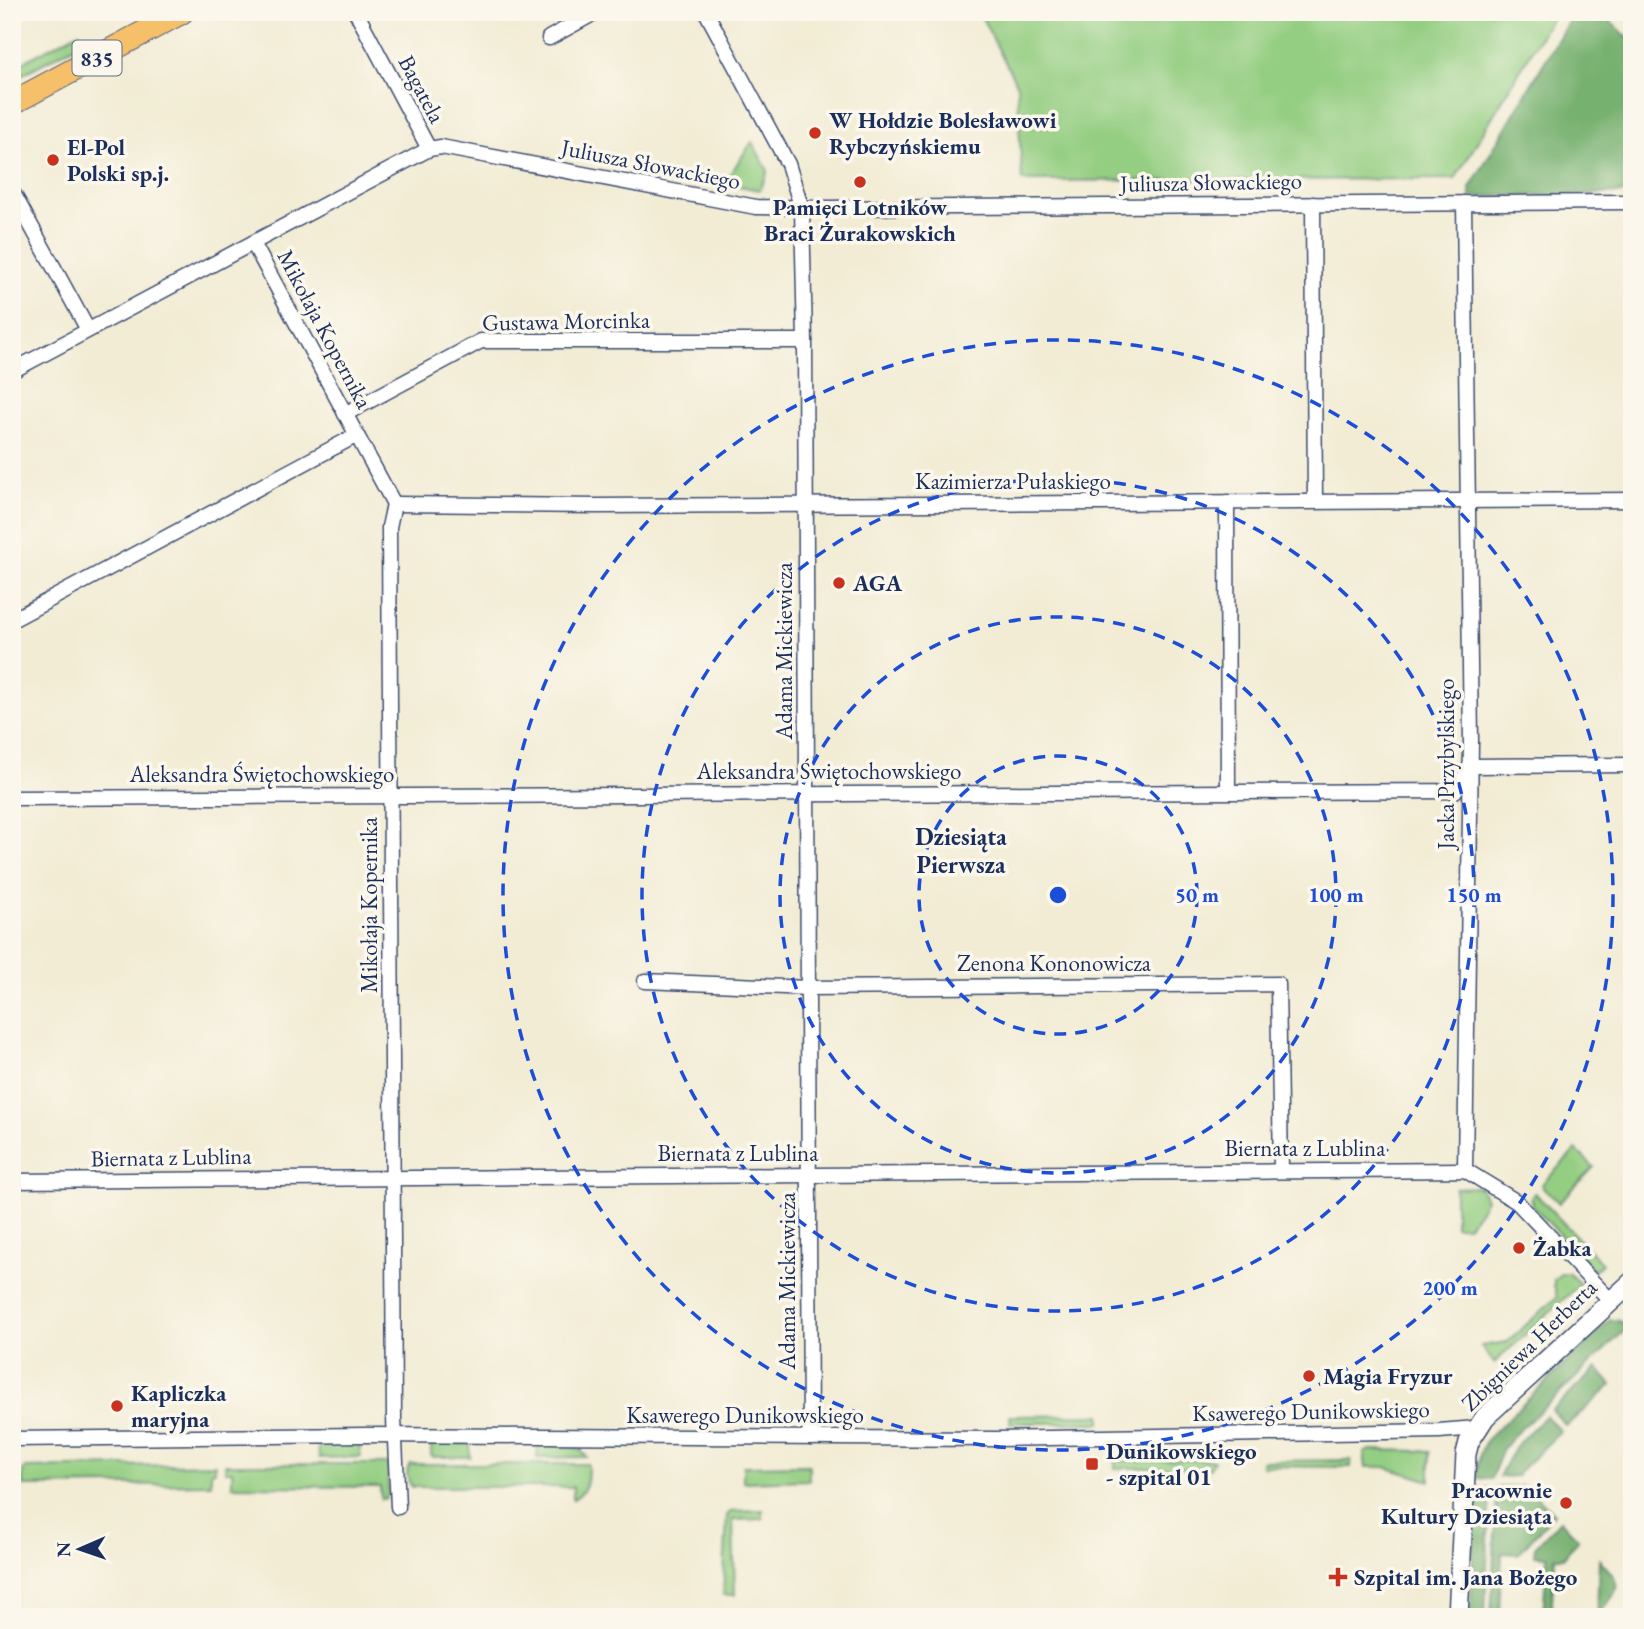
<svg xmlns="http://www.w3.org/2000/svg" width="1644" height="1629" font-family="'EB Garamond',serif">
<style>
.green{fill:#94ce82;stroke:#587e70;stroke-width:2}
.forest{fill:#77b170;stroke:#497067;stroke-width:2}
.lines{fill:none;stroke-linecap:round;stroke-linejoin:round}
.minor-casing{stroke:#3b4b70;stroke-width:17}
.tertiary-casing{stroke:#3b4b70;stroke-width:22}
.primary-casing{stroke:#3b4b70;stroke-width:25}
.minor{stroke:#fff;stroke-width:14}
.tertiary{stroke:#fff;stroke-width:19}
.primary{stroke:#f6c06b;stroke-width:23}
.ring{fill:none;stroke:#1d4ed8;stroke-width:3.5;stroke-dasharray:12 9}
.poi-dot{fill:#c8321e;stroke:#fbf7ec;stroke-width:2.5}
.labels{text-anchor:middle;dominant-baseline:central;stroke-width:7;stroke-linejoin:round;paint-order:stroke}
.shield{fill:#fbf7ec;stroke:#5e6b89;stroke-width:2}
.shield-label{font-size:21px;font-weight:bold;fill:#1b2f5e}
.street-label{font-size:23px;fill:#1b2f5e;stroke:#fbf7ec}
.poi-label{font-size:23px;font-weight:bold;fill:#1b2f5e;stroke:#fbf7ec;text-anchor:start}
.neighbourhood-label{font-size:24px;font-weight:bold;fill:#1b2f5e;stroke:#fbf7ec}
.centre{fill:#1d4ed8;stroke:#fbf7ec;stroke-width:3.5}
.ring-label{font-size:21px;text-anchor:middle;font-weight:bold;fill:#1d4ed8;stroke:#fbf7ec;stroke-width:7;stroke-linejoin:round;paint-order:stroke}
</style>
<rect width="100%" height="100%" fill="#fbf7ec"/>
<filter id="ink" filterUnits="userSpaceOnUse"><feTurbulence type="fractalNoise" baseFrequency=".0143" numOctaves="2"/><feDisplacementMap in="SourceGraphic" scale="14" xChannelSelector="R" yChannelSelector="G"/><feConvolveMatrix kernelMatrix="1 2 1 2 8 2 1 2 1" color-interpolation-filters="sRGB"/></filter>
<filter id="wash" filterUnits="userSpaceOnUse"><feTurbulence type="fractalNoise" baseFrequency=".00686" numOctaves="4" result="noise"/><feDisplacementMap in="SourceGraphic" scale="28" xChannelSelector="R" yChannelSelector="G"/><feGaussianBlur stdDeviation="1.57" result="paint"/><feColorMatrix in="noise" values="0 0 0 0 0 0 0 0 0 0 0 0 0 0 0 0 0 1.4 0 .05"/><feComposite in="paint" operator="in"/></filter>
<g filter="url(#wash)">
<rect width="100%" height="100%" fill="#f2ecd4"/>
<g class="green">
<path d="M979 12H1555L1455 179 1022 181 1017 85Z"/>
<path d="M79 32 84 41 16 78 12 68Z"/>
<path d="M752 142 768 171 760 190 724 183Z"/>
<path d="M1576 1150 1594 1167 1559 1203 1541 1185Z"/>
<path d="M1481 1187 1486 1199 1482 1207 1467 1226H1455V1188Z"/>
<path d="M1535 1193 1602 1264 1594 1271 1534 1207 1531 1197Z"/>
<path d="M1568 1273 1580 1284 1494 1363 1481 1346 1507 1342 1557 1297 1554 1286V1279L1561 1274Z"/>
<path d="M1101 1415V1423H1010V1416Z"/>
<path d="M318 1444H360V1457L319 1458Z"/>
<path d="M431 1444H470V1457H433L431 1455Z"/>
<path d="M541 1444 578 1448 587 1457 537 1458 538 1446Z"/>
<path d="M1370 1450 1419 1451 1423 1450 1430 1452V1481L1385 1467H1366L1364 1453Z"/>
<path d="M1214 1460 1210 1468H1115V1461Z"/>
<path d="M1351 1460V1467L1262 1466V1461Z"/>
<path d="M215 1464V1471L211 1472V1484L23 1486V1471L25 1468Z"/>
<path d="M225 1464H388V1494L386 1498 381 1499 380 1487 232 1486V1471H225Z"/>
<path d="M410 1464H588C588 1480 588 1491 573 1499V1487H412C407 1480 405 1471 410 1464Z"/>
<path d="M809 1465V1480L743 1482V1466Z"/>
<path d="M763 1510V1519L733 1520 735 1595H723L727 1515 732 1511Z"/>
</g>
<g class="forest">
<path d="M1574 12H1601L1632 42V193L1471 197 1470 188Z"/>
<path d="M1610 1320 1620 1321 1627 1328 1559 1394 1514 1435 1503 1449 1491 1479 1476 1478 1480 1454 1486 1440Z"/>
<path d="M1597 1368 1612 1385 1566 1426 1552 1410Z"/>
<path d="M1546 1416 1561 1431 1517 1474 1518 1476 1499 1477C1513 1446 1521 1439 1546 1416Z"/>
<path d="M1527 1486 1554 1514 1518 1554 1502 1553 1499 1617H1491L1497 1488Z"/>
<path d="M1476 1488H1490L1485 1617H1470Z"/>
<path d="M1560 1520 1578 1539 1564 1557H1555L1551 1617H1543L1547 1556 1534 1555 1535 1547Z"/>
<path d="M1599 1559C1623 1585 1622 1589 1597 1614Z"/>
</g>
</g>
<g filter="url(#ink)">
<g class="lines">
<defs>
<g id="minor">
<path d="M356 12 429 149"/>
<path d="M706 12 788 164 802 209 805 341 810 1438"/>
<path d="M549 38 596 12"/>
<path d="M12 191 88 330"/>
<path d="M1464 203 1471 742 1465 1170"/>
<path d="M1313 204 1315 500"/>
<path d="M253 243 394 504 389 527 394 1418 398 1507"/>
<path d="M12 371 429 149 441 147 756 207 828 208 1632 202"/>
<path d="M345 414 481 341H805"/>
<path d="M1227 502 1228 791"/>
<path d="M394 504 596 506 1632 500"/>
<path d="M12 620 357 435"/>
<path d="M12 798 1455 791 1470 766 1632 765"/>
<path d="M645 981 808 988 1278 984 1281 1170"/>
<path d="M12 1181 1465 1170 1517 1202 1610 1300"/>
<path d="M12 1439 367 1435 995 1439 1439 1431 1477 1428"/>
</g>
<path id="tertiary" d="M1458 1617 1466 1454 1469 1442 1485 1417 1632 1282"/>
<path id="primary" d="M12 103 182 12"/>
</defs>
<use href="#minor" class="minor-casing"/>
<use href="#tertiary" class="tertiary-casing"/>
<use href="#primary" class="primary-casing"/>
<use href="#minor" class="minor"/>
<use href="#tertiary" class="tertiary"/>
<use href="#primary" class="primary"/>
</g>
</g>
<g class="ring">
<circle cx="1058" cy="895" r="139"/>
<circle cx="1058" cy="895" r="278"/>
<circle cx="1058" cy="895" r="416"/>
<circle cx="1058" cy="895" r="555"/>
</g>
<g class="poi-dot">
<circle cx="815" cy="133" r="7"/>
<circle cx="53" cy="160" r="7"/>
<circle cx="860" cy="182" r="7"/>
<circle cx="839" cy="583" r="7"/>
<circle cx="1519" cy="1248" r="7"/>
<circle cx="1309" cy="1376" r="7"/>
<circle cx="117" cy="1406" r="7"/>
<rect x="1085" y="1457" width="14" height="14" rx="3.5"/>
<circle cx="1566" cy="1503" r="7"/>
<path d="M1334.5 1566.5h7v7h7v7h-7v7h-7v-7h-7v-7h7z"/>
</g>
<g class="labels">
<rect class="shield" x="72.5" y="40.5" width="49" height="35" rx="5"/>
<g class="shield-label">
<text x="97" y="58">835</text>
</g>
<g class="street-label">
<text transform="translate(422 89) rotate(62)">Bagatela</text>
<text transform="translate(651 164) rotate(11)">Juliusza Słowackiego</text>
<text transform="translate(1211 182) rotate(-1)">Juliusza Słowackiego</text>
<text transform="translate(566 321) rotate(-1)">Gustawa Morcinka</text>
<text transform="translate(325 329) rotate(62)">Mikołaja Kopernika</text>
<text x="1013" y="481">Kazimierza Pułaskiego</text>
<text transform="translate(784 651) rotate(-90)">Adama Mickiewicza</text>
<text transform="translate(1446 764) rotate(-90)">Jacka Przybylskiego</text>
<text x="829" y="771">Aleksandra Świętochowskiego</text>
<text x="262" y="774">Aleksandra Świętochowskiego</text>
<text transform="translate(369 905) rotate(-90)">Mikołaja Kopernika</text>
<text x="1054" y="963">Zenona Kononowicza</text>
<text x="1305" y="1148">Biernata z Lublina</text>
<text x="738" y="1153">Biernata z Lublina</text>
<text transform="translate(171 1157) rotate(-1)">Biernata z Lublina</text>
<text transform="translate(787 1281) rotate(-90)">Adama Mickiewicza</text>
<text transform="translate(1529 1345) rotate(-44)">Zbigniewa Herberta</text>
<text transform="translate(1311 1411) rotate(-1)">Ksawerego Dunikowskiego</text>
<text x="745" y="1415">Ksawerego Dunikowskiego</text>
</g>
<g class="poi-label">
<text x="829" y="120">W Hołdzie Bolesławowi<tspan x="829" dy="26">Rybczyńskiemu</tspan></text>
<text x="67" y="147">El-Pol<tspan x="67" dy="26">Polski sp.j.</tspan></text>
<text x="860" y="207" text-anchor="middle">Pamięci Lotników<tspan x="860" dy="26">Braci Żurakowskich</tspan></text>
<text x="853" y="583">AGA</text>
<text x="1533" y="1248">Żabka</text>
<text x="1323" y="1376">Magia Fryzur</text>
<text x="131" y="1393">Kapliczka<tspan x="131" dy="26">maryjna</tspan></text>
<text x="1106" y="1451">Dunikowskiego<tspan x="1106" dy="26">- szpital 01</tspan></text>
<text x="1552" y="1490" text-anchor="end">Pracownie<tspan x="1552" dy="26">Kultury Dziesiąta</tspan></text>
<text x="1354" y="1577">Szpital im. Jana Bożego</text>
</g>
<g class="neighbourhood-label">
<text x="961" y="836">Dziesiąta<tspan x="961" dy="28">Pierwsza</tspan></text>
</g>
</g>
<circle cx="1058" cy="895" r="10" class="centre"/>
<g class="ring-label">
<text x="1197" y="902">50 m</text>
<text x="1336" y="902">100 m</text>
<text x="1474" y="902">150 m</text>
<text x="1450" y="1295">200 m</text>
</g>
<rect width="1644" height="1629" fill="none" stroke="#fbf7ec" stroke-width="42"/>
<g transform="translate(80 1549) rotate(268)" stroke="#fbf7ec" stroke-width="5" paint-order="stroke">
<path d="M0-5L12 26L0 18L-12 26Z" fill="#1b2f5e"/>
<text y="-10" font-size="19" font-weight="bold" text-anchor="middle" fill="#1b2f5e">N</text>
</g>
</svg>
